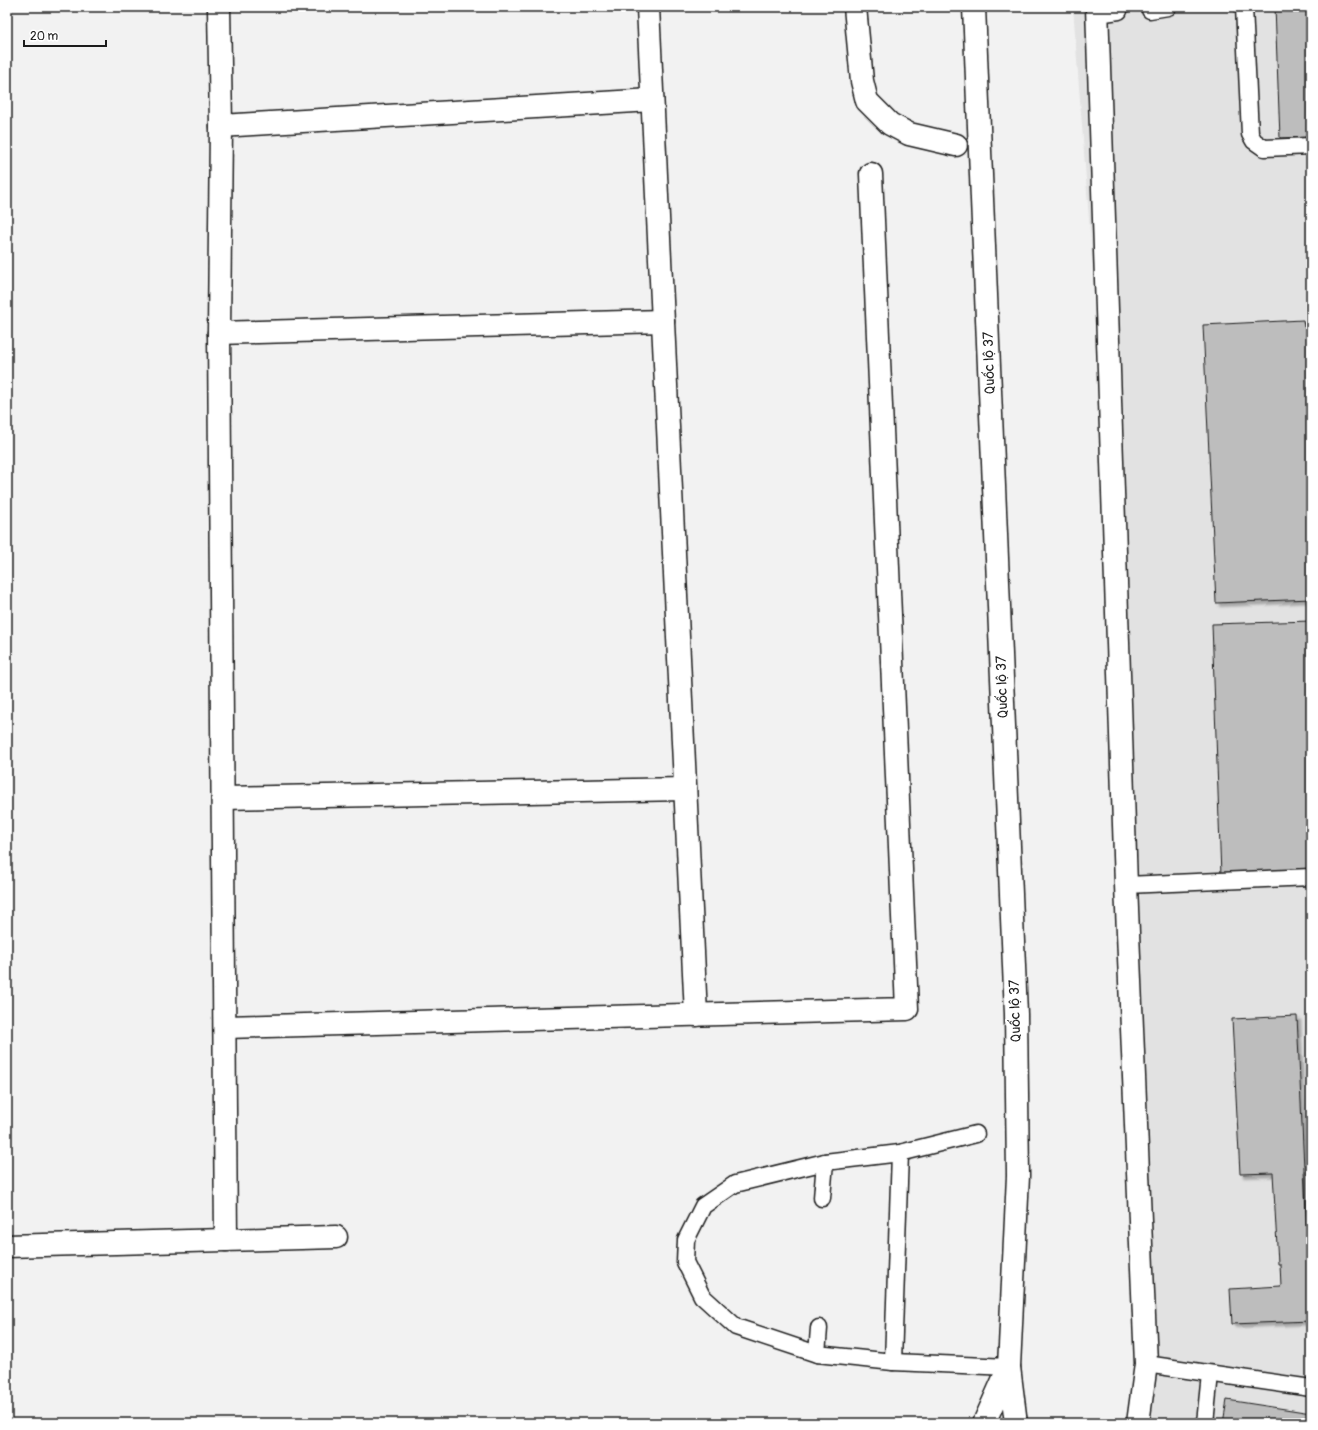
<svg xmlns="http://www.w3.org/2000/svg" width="1318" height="1430" font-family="Pangolin,sans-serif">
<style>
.built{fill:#e2e2e2}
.building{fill:#bdbdbd;stroke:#1c1c1c;filter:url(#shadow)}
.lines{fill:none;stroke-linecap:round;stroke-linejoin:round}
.lane-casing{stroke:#1c1c1c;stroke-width:19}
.street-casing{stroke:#1c1c1c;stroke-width:25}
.highway-casing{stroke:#1c1c1c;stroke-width:25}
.lane{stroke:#fff;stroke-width:16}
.street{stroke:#fff;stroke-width:22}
.highway{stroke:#fff;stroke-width:22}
.labels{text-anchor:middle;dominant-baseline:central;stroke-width:4;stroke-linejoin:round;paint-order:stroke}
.street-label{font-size:14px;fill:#1c1c1c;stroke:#fff}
</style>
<defs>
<filter id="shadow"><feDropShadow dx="3.5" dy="3.5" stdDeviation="1" flood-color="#0004"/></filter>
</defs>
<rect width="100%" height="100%" fill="#f2f2f2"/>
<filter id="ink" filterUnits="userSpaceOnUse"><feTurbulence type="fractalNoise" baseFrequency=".025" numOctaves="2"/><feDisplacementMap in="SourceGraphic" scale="8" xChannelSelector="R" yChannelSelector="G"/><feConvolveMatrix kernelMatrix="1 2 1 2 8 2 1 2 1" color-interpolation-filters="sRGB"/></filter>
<g filter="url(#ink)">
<path class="built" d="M1073 7H1311V1423H1147L1139 880Z"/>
<g class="building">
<path d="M1275 7H1311V137L1280 138Z"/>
<path d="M1303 320 1304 327H1311V455H1309L1311 476V599L1216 603 1203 325Z"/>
<path d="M1311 621V873L1221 876 1212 624Z"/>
<path d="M1297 1016 1311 1321 1232 1324 1230 1289 1281 1286 1280 1264H1278L1273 1173 1240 1174 1232 1019Z"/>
<path d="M1227 1400 1311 1413V1423H1223Z"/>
</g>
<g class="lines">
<defs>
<g id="lane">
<path d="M1244 7 1250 134 1254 141 1264 148 1311 146"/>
<path d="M1150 10 1168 7"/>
<path d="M1097 14 1119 11"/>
<path d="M1126 885 1311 877"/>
<path d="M822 1198 825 1162 900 1153 976 1134"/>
<path d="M819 1328 817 1354 893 1362 1009 1367"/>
<path d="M817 1354 736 1327 702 1296 685 1262 686 1240 703 1206 735 1184 825 1162"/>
<path d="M893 1362 900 1153"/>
<path d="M1146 1364 1311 1388"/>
<path d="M1205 1423 1210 1374"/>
</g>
<g id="street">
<path d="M219 7 221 126 219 333 226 1240"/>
<path d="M648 7 696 1015"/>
<path d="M855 7 862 81 867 101 890 124 909 134 956 145"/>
<path d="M1097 7 1126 885 1146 1364 1138 1423"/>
<path d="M221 126 652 100"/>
<path d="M219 333 663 321"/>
<path d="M223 798 685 789"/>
<path d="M226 1027 907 1009 871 174"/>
<path d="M7 1246 336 1237"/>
</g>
<g id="highway">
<path d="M974 7 1016 1014 1018 1176 1009 1367 1016 1423"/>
<path d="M984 1423 1009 1367"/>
</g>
</defs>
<use href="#lane" class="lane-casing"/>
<use href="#street" class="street-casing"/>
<use href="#highway" class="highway-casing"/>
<use href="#lane" class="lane"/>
<use href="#street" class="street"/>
<use href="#highway" class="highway"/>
</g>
</g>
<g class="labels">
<g class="street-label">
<text transform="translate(989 363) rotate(-92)">Quốc lộ 37</text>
<text transform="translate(1002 687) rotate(-92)">Quốc lộ 37</text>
<text transform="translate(1015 1011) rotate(-92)">Quốc lộ 37</text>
</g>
</g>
<rect width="1318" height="1430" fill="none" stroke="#fff" stroke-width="24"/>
<rect x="12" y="12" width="1294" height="1406" fill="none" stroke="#1c1c1c" stroke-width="1.5" filter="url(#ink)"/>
<path d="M24 40v6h82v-6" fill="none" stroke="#1c1c1c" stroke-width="2"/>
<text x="30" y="40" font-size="12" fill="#1c1c1c" stroke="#ffffff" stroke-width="3" paint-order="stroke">20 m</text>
</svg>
